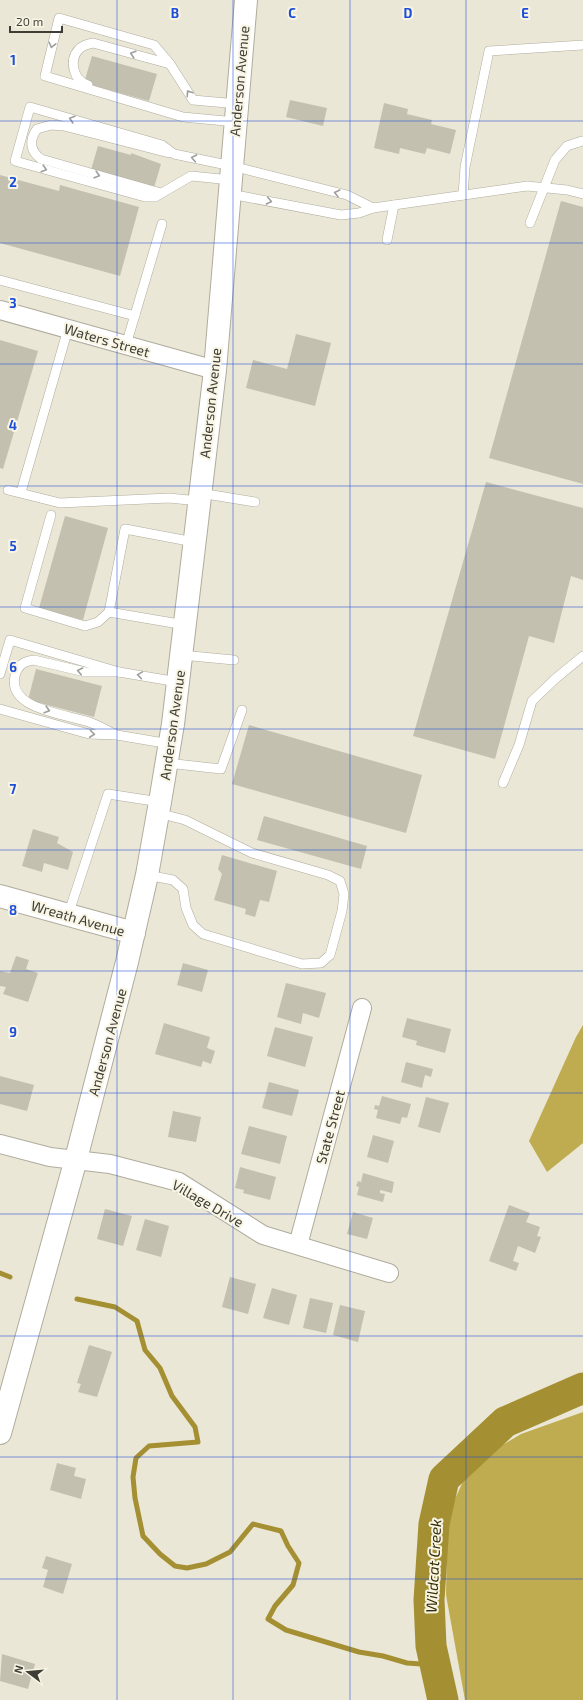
<svg xmlns="http://www.w3.org/2000/svg" width="583" height="1700" font-family="'Exo 2',sans-serif">
<style>
.forest{fill:#c0ac50}
.lines{fill:none;stroke-linecap:round;stroke-linejoin:round}
.stream{stroke:#a49032;stroke-width:5}
.river{stroke:#a49032;stroke-width:31}
.building{fill:#c3c0af}
.service-casing{stroke:#b0ac9d;stroke-width:10}
.minor-casing{stroke:#b0ac9d;stroke-width:20}
.tertiary-casing{stroke:#b0ac9d;stroke-width:24}
.secondary-casing{stroke:#b0ac9d;stroke-width:24}
.service{stroke:#fff;stroke-width:9}
.minor{stroke:#fff;stroke-width:18}
.tertiary{stroke:#fff;stroke-width:22}
.secondary{stroke:#fff;stroke-width:22}
.oneway{stroke:#9e9e9a}
.grid{fill:none;stroke:#1d4ed8;stroke-width:1;stroke-opacity:0.55}
.labels{text-anchor:middle;dominant-baseline:central;stroke-width:4;stroke-linejoin:round;paint-order:stroke}
.street-label{font-size:14px;fill:#3e3d36;stroke:#f8f5e4}
.water-label{font-size:15px;font-style:italic;fill:#362d04;stroke:#f8f5e4}
.grid-label{font-size:13px;text-anchor:middle;font-weight:bold;fill:#1d4ed8;stroke:#f8f5e4;stroke-width:4;stroke-linejoin:round;paint-order:stroke}
</style>
<rect width="100%" height="100%" fill="#ebe7d7"/>
<g class="forest">
<path d="M583 1025V1143L547 1172 529 1141 576 1037Z"/>
<path d="M583 1412V1700H465L446 1595 447 1538 450 1510 465 1477 484 1456 521 1434Z"/>
</g>
<g class="lines">
<g class="stream">
<path d="M0 1273 10 1277"/>
<path d="M77 1299 115 1307 137 1321 145 1350 160 1368 172 1396 195 1427 198 1442 149 1446 136 1458 133 1477 135 1498 143 1536 160 1554 175 1566 187 1568 206 1564 230 1552 253 1524 281 1531 288 1546 299 1563 293 1585 275 1606 268 1619 286 1630 359 1652 383 1656 407 1663 435 1665"/>
</g>
<path class="river" d="M443 1700 431 1646 429 1600 434 1524 444 1479 505 1422 583 1388"/>
</g>
<g class="building">
<path d="M92 56 157 74 149 101 84 83Z"/>
<path d="M290 100 327 108 323 126 286 117Z"/>
<path d="M384 103 408 109 407 114 432 120 431 124 456 130 450 154 427 148 425 154 400 148 399 154 374 148Z"/>
<path d="M98 146 131 155V153L161 164 153 191 90 173Z"/>
<path d="M0 175 59 191 60 185 139 207 120 276 0 243Z"/>
<path d="M561 201 583 207V484L489 458Z"/>
<path d="M296 334 331 343 315 406 246 388 253 360 287 369Z"/>
<path d="M0 340 38 351 3 469 0 468Z"/>
<path d="M486 482 583 508V580L571 576 554 643 529 636 495 759 413 736Z"/>
<path d="M65 516 108 528 83 620 39 608Z"/>
<path d="M36 669 102 686 94 717 28 700Z"/>
<path d="M249 725 422 775 406 833 232 784Z"/>
<path d="M264 816 367 846 361 869 257 840Z"/>
<path d="M33 829 59 837 57 843 73 852 68 870 44 863 42 872 22 866Z"/>
<path d="M222 855 277 871 269 902 260 900 255 917 245 914 246 909 214 900 222 874 218 869Z"/>
<path d="M16 956 29 960 26 969 38 973 28 1002 3 994 6 987 0 986V971L10 973Z"/>
<path d="M183 963 208 970 202 992 177 985Z"/>
<path d="M286 983 326 993 319 1018 303 1013 301 1024 277 1017Z"/>
<path d="M407 1018 451 1029 445 1053 416 1045 417 1041 402 1037Z"/>
<path d="M164 1023 210 1037 207 1048 215 1051 211 1064 203 1061 201 1067 155 1054Z"/>
<path d="M275 1027 313 1037 305 1067 267 1056Z"/>
<path d="M406 1062 433 1069 431 1077 425 1075 422 1088 401 1082Z"/>
<path d="M0 1076 34 1085 27 1111 0 1104Z"/>
<path d="M269 1082 299 1090 292 1116 262 1108Z"/>
<path d="M382 1096 411 1104 407 1118 402 1117 400 1124 376 1118 378 1110 374 1109 375 1105 379 1106Z"/>
<path d="M426 1097 449 1103 440 1133 418 1127Z"/>
<path d="M173 1111 201 1117 196 1142 168 1137Z"/>
<path d="M249 1126 287 1136 280 1164 241 1154Z"/>
<path d="M373 1135 394 1141 388 1163 367 1157Z"/>
<path d="M240 1167 276 1177 270 1200 243 1193 244 1190 235 1188Z"/>
<path d="M363 1173 394 1182 392 1193 380 1190V1193L385 1194 383 1202 357 1195 359 1187 356 1186 358 1181 361 1182Z"/>
<path d="M509 1205 530 1213 526 1222 540 1227 537 1236 541 1237 535 1253 518 1246 513 1261 519 1263 516 1271 489 1261Z"/>
<path d="M105 1209 132 1216 123 1246 97 1239Z"/>
<path d="M353 1212 373 1218 367 1239 347 1234Z"/>
<path d="M145 1219 169 1226 161 1257 136 1250Z"/>
<path d="M230 1277 256 1284 248 1314 222 1307Z"/>
<path d="M272 1288 297 1295 289 1325 263 1318Z"/>
<path d="M310 1298 333 1303 326 1333 303 1328Z"/>
<path d="M340 1305 365 1311 358 1342 333 1335Z"/>
<path d="M89 1345 112 1352 97 1397 78 1392 81 1384 77 1383Z"/>
<path d="M57 1463 76 1468 74 1476 86 1479 81 1499 50 1490Z"/>
<path d="M46 1556 72 1564 63 1594 43 1587 48 1570 42 1568Z"/>
<path d="M2 1654 35 1664 28 1689 0 1681Z"/>
</g>
<g class="lines">
<defs>
<g id="service">
<path d="M88 85C74 81 68 61 79 49 83 45 88 44 93 43L170 64"/>
<path d="M236 122 183 117 45 76 59 18 154 45 170 64 193 100 238 104"/>
<path d="M231 180 191 176 155 197H145L15 161 30 107 162 145 174 154 232 166 347 195 373 208"/>
<path d="M161 193 41 159C30 151 29 140 37 129L51 125 64 126 169 153"/>
<path d="M230 194 341 215 359 213 373 208 527 186 567 190 583 194"/>
<path d="M463 195 465 167 489 51 583 45"/>
<path d="M530 223 555 160 567 146 582 141"/>
<path d="M387 240 394 205"/>
<path d="M0 280 135 316"/>
<path d="M126 345 162 224"/>
<path d="M8 490 60 503 169 498 199 501"/>
<path d="M21 492 68 329"/>
<path d="M200 493 255 502"/>
<path d="M51 515 25 608 85 626 98 622 109 612"/>
<path d="M185 625 109 612 125 529 194 542"/>
<path d="M181 655 234 660"/>
<path d="M0 674 10 640 119 672 178 682"/>
<path d="M0 709 89 734 117 735 170 744"/>
<path d="M117 735C108 731 98 725 89 722 66 714 0 709 17 670 21 663 26 661 34 660L85 672H119"/>
<path d="M167 763 221 769 242 710"/>
<path d="M503 783 519 745 532 701 555 679 583 656"/>
<path d="M147 875 173 880 183 889 186 908 193 925 203 934 302 964 321 963 330 955 342 911 344 894 340 881 328 875 252 853 185 820 158 813"/>
<path d="M68 915 108 794 160 802"/>
</g>
<g id="minor">
<path d="M0 310 215 370"/>
<path d="M0 1144 50 1157 110 1164 179 1182 263 1235 389 1273"/>
<path d="M298 1245 362 1008"/>
</g>
<path id="tertiary" d="M0 896 134 933"/>
<path id="secondary" d="M0 1433 76 1159 127 962 147 875 160 802 173 724 215 370 246 0"/>
</defs>
<use href="#service" class="service-casing"/>
<use href="#minor" class="minor-casing"/>
<use href="#tertiary" class="tertiary-casing"/>
<use href="#secondary" class="secondary-casing"/>
<use href="#service" class="service"/>
<use href="#minor" class="minor"/>
<use href="#tertiary" class="tertiary"/>
<use href="#secondary" class="secondary"/>
</g>
<defs><path id="oneway-chevron" d="M-2-3.5L2.5 0L-2 3.5" fill="none" stroke-width="1.6" stroke-linecap="round" stroke-linejoin="round"/></defs>
<g class="oneway">
<use href="#oneway-chevron" transform="translate(52 45) rotate(104)"/>
<use href="#oneway-chevron" transform="translate(133 54) rotate(-164)"/>
<use href="#oneway-chevron" transform="translate(189 93) rotate(-123)"/>
<use href="#oneway-chevron" transform="translate(72 119) rotate(-164)"/>
<use href="#oneway-chevron" transform="translate(194 158) rotate(-169)"/>
<use href="#oneway-chevron" transform="translate(44 169) rotate(16)"/>
<use href="#oneway-chevron" transform="translate(97 175) rotate(16)"/>
<use href="#oneway-chevron" transform="translate(337 193) rotate(-166)"/>
<use href="#oneway-chevron" transform="translate(269 201) rotate(11)"/>
<use href="#oneway-chevron" transform="translate(80 671) rotate(-168)"/>
<use href="#oneway-chevron" transform="translate(140 675) rotate(-171)"/>
<use href="#oneway-chevron" transform="translate(47 710) rotate(16)"/>
<use href="#oneway-chevron" transform="translate(92 734) rotate(6)"/>
</g>
<path class="grid" d="M117 0V1700M233 0V1700M350 0V1700M466 0V1700M0 121H583M0 243H583M0 364H583M0 486H583M0 607H583M0 729H583M0 850H583M0 971H583M0 1093H583M0 1214H583M0 1336H583M0 1457H583M0 1579H583"/>
<g class="labels">
<g class="street-label">
<text transform="translate(239 81) rotate(-85)">Anderson Avenue</text>
<text transform="translate(107 340) rotate(16)">Waters Street</text>
<text transform="translate(210 403) rotate(-84)">Anderson Avenue</text>
<text transform="translate(172 725) rotate(-82)">Anderson Avenue</text>
<text transform="translate(78 918) rotate(16)">Wreath Avenue</text>
<text transform="translate(107 1042) rotate(-75)">Anderson Avenue</text>
<text transform="translate(330 1127) rotate(-75)">State Street</text>
<text transform="translate(208 1203) rotate(30)">Village Drive</text>
</g>
<g class="water-label">
<text transform="translate(433 1566) rotate(-87)">Wildcat Creek</text>
</g>
</g>
<g class="grid-label">
<text x="175" y="18">B</text>
<text x="292" y="18">C</text>
<text x="408" y="18">D</text>
<text x="525" y="18">E</text>
<text x="13" y="65">1</text>
<text x="13" y="187">2</text>
<text x="13" y="308">3</text>
<text x="13" y="430">4</text>
<text x="13" y="551">5</text>
<text x="13" y="672">6</text>
<text x="13" y="794">7</text>
<text x="13" y="915">8</text>
<text x="13" y="1037">9</text>
</g>
<g transform="translate(28 1672) rotate(286)" stroke="#f8f5e4" stroke-width="3" paint-order="stroke">
<path d="M0-3L7 15L0 10L-7 15Z" fill="#3e3d36"/>
<text y="-6" font-size="11" font-weight="bold" text-anchor="middle" fill="#3e3d36">N</text>
</g>
<path d="M10 26v6h52v-6" fill="none" stroke="#3e3d36" stroke-width="2"/>
<text x="16" y="26" font-size="12" fill="#3e3d36" stroke="#f8f5e4" stroke-width="3" paint-order="stroke">20 m</text>
</svg>
